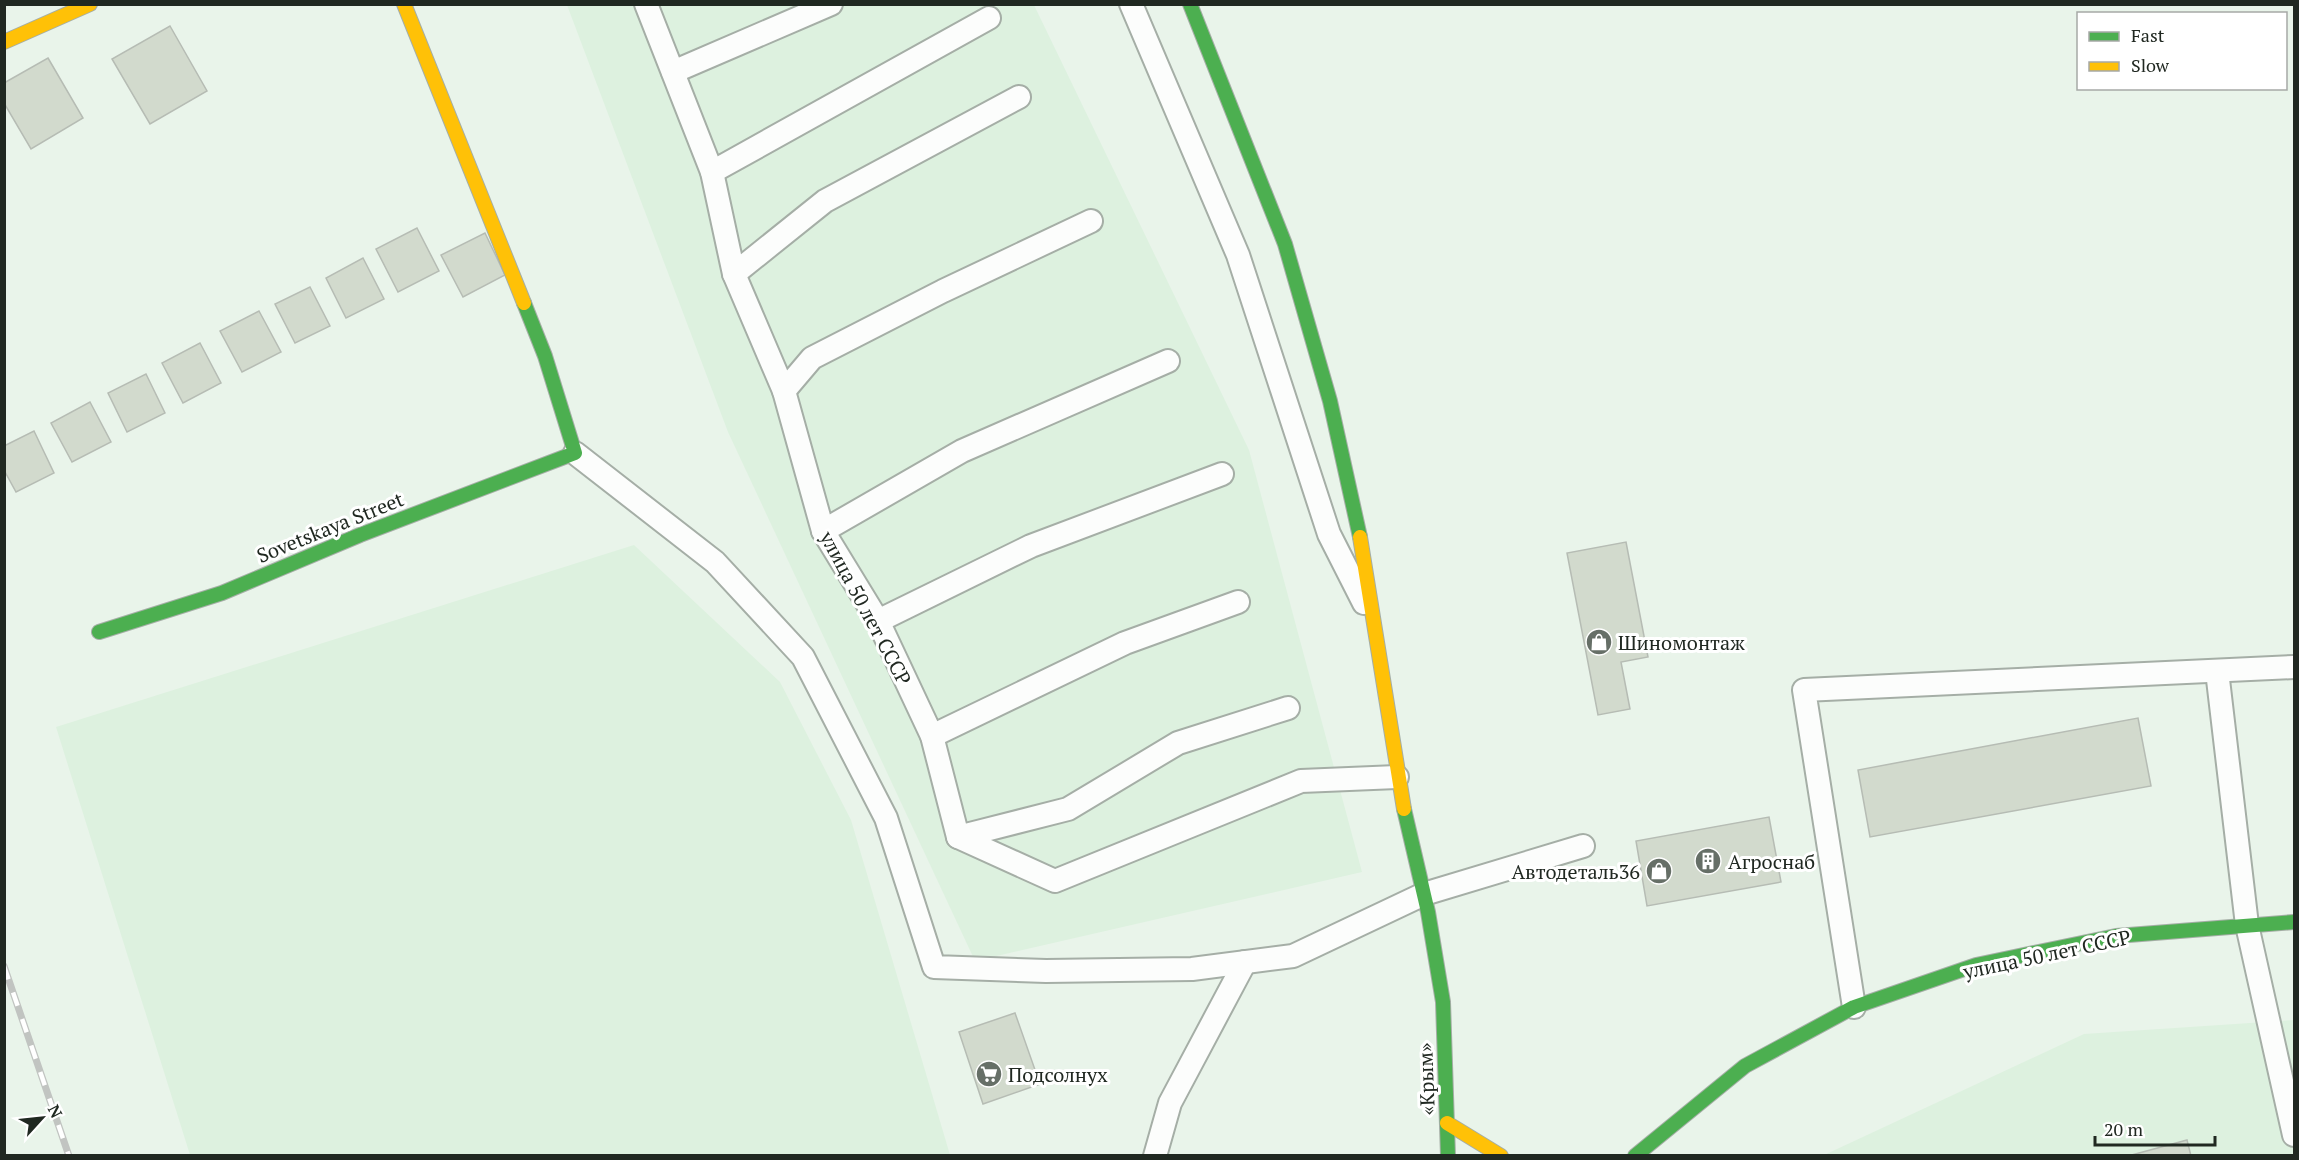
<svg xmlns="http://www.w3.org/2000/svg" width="2299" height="1160" font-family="'PT Serif',serif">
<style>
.built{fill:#ddf1df}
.building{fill:#d2dacd;stroke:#b6bcb4;stroke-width:1.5}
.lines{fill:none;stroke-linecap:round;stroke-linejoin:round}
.lane-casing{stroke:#a5aea6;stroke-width:26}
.fast-casing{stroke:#a5aea6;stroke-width:16}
.slow-casing{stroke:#a5aea6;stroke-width:16}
.lane{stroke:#fcfdfc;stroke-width:22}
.fast{stroke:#4caf50;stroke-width:14}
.slow{stroke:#ffc107;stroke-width:14}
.rail-casing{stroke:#c1c4c1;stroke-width:7}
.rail{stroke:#fff;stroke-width:4.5;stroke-dasharray:14;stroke-linecap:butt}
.labels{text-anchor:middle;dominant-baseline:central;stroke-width:6;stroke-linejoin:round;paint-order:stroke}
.street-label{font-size:20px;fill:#202821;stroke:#fff}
.poi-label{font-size:20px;fill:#202821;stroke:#fff;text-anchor:start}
</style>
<rect width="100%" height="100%" fill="#e9f4ea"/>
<g class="built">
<path d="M567 5H1034L1249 450 1362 872 975 961 728 432Z"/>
<path d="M634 545 780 682 851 820 950 1155H190L56 727Z"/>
<path d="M2294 1020V1155L1822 1156 2084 1034Z"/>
</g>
<g class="building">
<path d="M170 26 207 91 150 124 112 59Z"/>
<path d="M48 58 83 118 31 149 4 103V83Z"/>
<path d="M417 228 439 271 398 292 376 249Z"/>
<path d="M485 233 505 275 463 297 441 255Z"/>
<path d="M363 258 384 299 346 318 326 278Z"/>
<path d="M310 287 330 326 295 343 275 304Z"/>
<path d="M259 311 281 352 242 372 220 331Z"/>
<path d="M200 343 221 383 183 403 162 363Z"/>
<path d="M146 374 165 413 127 432 108 393Z"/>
<path d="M90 402 111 442 72 462 51 423Z"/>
<path d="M34 431 54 473 16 492 4 470V446Z"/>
<path d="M1626 542 1648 657 1621 662 1630 709 1598 715 1567 553Z"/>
<path d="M2138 718 2151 786 1870 837 1858 770Z"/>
<path d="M1769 817 1781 882 1647 906 1636 841Z"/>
<path d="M1015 1013 1040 1084 983 1104 959 1032Z"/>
<path d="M2187 1140 2191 1156H2128Z"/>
</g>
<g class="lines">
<defs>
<g id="lane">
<path d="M646 4 712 172 734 274 784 391 823 531 878 621 932 736 958 837 1055 881 1301 781 1397 777"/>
<path d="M1131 4 1238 255 1329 534 1364 603"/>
<path d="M673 72 831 4"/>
<path d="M712 172 989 18"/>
<path d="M734 274 825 201 1019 97"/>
<path d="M784 391 812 358 943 291 1091 221"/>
<path d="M575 453 715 562 803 657 886 818 934 967 1046 971 1192 969 1293 956 1424 894 1583 846"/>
<path d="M823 531 962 451 1168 361"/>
<path d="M878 621 1031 546 1222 474"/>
<path d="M2217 671 2247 925 2294 1135"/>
<path d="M932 736 1125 643 1238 602"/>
<path d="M958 837 1068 809 1178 743 1288 708"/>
<path d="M1854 1007 1804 690 2294 667"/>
<path d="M1155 1156 1170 1103 1245 962"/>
</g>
<g id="fast">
<path d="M1190 4 1285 244 1330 401 1360 537"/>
<path d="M99 632 222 593 360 535 575 453 545 356 524 303"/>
<path d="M1404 809 1428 912 1443 1002 1448 1156"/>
<path d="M1635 1156 1745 1066 1854 1007 1976 965 2116 936 2294 922"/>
</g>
<g id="slow">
<path d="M404 4 524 303"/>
<path d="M4 42 90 4"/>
<path d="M1360 537 1404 809"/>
<path d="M1447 1123 1501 1156"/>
</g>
</defs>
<use href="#lane" class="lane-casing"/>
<use href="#fast" class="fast-casing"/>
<use href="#slow" class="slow-casing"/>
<use href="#lane" class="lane"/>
<use href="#fast" class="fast"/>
<use href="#slow" class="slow"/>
<defs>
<path id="rail" d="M4 966 69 1156"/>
</defs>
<use href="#rail" class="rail-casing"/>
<use href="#rail" class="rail"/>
</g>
<defs>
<symbol id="shop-disc" viewBox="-11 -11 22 22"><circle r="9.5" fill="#666f67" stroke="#fff"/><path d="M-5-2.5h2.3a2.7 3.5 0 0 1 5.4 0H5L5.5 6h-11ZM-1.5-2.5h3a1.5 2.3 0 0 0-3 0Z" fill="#fff"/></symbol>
<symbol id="building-disc" viewBox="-11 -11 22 22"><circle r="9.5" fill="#666f67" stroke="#fff"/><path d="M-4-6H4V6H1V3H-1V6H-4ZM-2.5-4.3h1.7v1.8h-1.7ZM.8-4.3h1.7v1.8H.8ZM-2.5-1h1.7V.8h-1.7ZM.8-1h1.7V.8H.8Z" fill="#fff"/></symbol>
<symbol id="supermarket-disc" viewBox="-11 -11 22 22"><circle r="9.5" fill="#666f67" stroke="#fff"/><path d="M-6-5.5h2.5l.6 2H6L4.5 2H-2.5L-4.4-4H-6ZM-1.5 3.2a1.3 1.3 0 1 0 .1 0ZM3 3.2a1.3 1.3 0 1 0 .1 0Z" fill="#fff"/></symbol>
</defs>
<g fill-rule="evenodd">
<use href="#shop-disc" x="1584" y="627" width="30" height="30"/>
<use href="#building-disc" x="1693" y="846" width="30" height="30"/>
<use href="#shop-disc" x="1644" y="856" width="30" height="30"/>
<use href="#supermarket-disc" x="974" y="1059" width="30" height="30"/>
</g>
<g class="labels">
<g class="street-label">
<text transform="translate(330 527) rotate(-22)">Sovetskaya Street</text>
<text transform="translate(866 608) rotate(62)">улица 50 лет СССР</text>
<text transform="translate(2047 954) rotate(-12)">улица 50 лет СССР</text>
<text transform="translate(1426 1079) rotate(-92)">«Крым»</text>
</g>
<g class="poi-label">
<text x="1618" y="642">Шиномонтаж</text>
<text x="1728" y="861">Агроснаб</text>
<text x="1640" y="871" text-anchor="end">Автодеталь36</text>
<text x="1008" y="1074">Подсолнух</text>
</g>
</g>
<rect width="2299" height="1160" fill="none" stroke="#202821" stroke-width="12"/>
<rect x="2077" y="12" width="210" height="78" fill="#ffffff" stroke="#a6a9a6" stroke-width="1.5"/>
<rect x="2089" y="32" width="30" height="9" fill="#4caf50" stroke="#a6a9a6" stroke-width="1.5"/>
<text x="2131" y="42" font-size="18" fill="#202821">Fast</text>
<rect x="2089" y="62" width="30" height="9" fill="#ffc107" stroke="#a6a9a6" stroke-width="1.5"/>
<text x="2131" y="72" font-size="18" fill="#202821">Slow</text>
<g transform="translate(42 1118) rotate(63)" stroke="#ffffff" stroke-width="4.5" paint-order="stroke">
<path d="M0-4.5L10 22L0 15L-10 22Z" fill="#202821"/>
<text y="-9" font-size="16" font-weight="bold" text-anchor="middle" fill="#202821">N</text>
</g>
<path d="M2095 1136v9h120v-9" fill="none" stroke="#202821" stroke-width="3"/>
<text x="2104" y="1136" font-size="18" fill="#202821" stroke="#ffffff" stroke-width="4.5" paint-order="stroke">20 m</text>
</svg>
